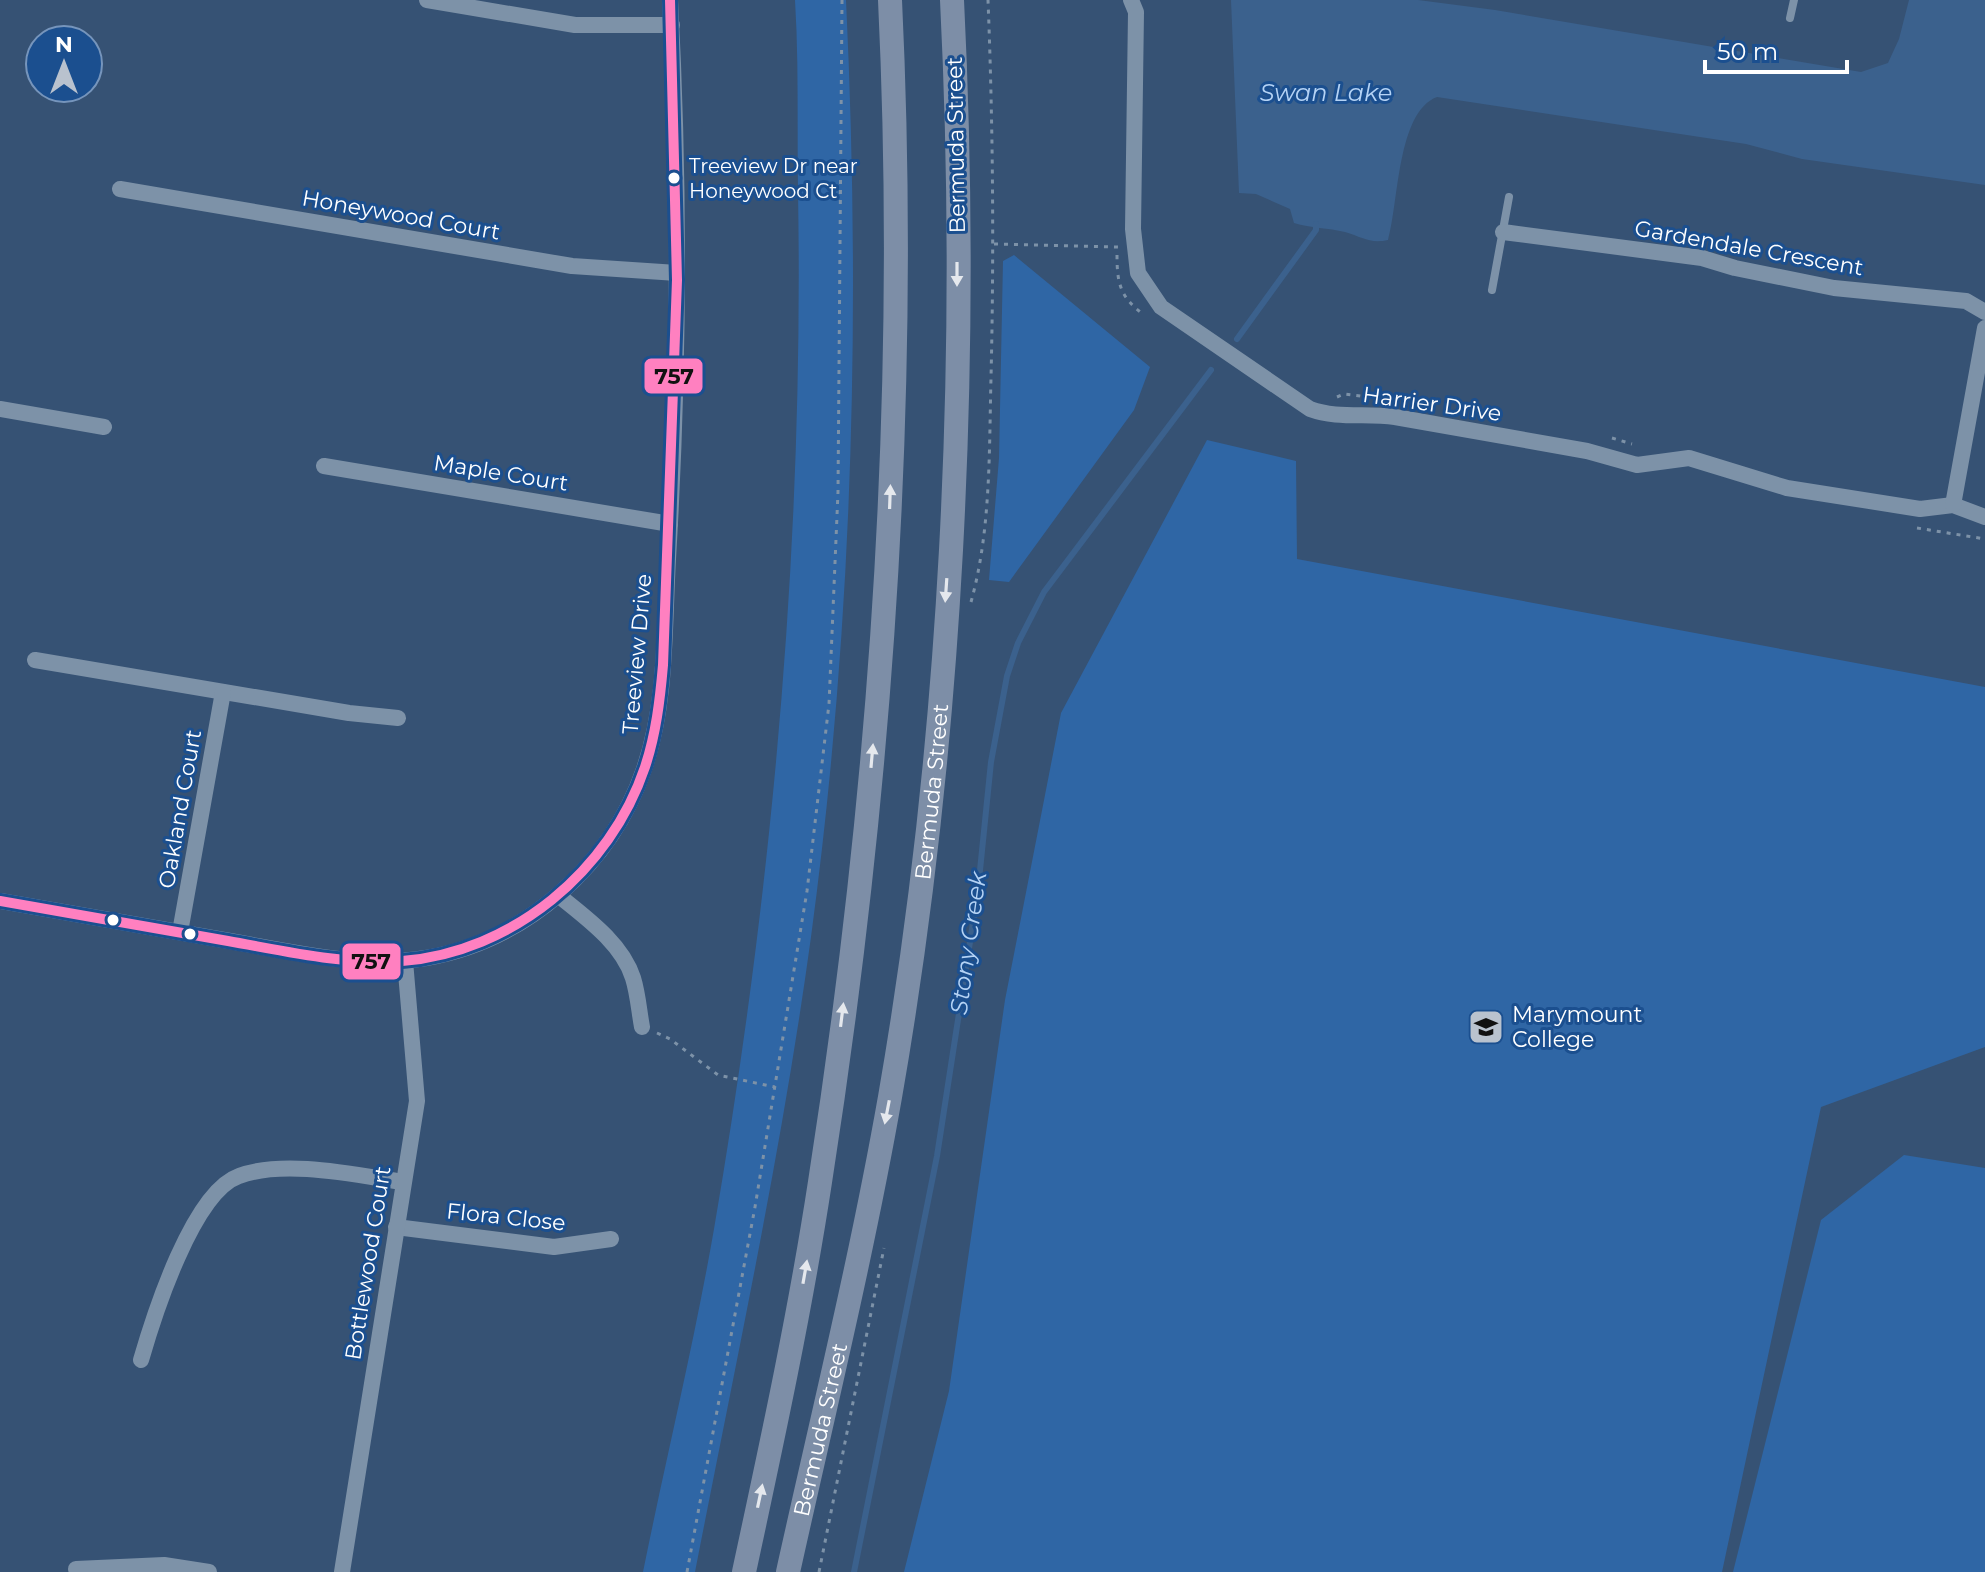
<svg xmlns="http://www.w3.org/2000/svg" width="1985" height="1572" font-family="Montserrat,sans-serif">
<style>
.green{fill:#2f66a5}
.water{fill:#3b618d}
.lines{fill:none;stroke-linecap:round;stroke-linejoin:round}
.stream{stroke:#3b618d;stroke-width:6}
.path{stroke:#7d92a8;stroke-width:3;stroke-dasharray:4 6;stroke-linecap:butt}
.lane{stroke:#7d92a8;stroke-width:8}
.street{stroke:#7d92a8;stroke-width:16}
.primary{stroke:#7d8ea7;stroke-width:24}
.bus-1-casing{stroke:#1b4f8f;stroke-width:16}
.bus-1{stroke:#ff80c0;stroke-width:10}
.oneway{fill:#e5e8ed}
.bus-dot{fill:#fff;stroke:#1b4f8f;stroke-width:3}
.labels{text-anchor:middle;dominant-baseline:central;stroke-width:6;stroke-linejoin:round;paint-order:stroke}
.bus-label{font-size:20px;fill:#fff;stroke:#1b4f8f;text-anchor:start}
.street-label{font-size:22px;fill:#fff;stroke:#1b4f8f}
.poi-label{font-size:22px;fill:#fff;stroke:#1b4f8f;text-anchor:start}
.water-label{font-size:24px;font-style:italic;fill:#b5d3f5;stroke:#1b4f8f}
.line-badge{stroke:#1b4f8f;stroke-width:3}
.pale-badge-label{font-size:22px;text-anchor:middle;font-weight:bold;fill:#111}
</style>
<rect width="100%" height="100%" fill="#365274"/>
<g class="green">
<path d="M795 0H846C861 313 853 626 811 937 782 1150 736 1361 695 1572H643C666 1458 694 1344 714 1229 773 886 804 539 798 191 797 128 799 63 795 0Z"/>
<path d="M1014 255 1150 367 1134 410 1009 582 989 580 999 458 1003 261Z"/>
<path d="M1207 440 1296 461 1297 559 1985 687V1047L1821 1107 1722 1572H904L949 1391 1005 1000 1061 713Z"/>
<path d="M1904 1155 1985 1168V1572H1733L1821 1220Z"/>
</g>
<path class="water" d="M1231 0H1418L1495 10 1861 72 1888 63 1899 39 1909 0H1985V185L1802 159 1746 144 1437 97C1397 112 1399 202 1388 240 1370 244 1362 237 1345 232 1328 228 1311 228 1294 223L1290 209 1256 194 1239 193Z"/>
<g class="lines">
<g class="stream">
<path d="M1237 339 1316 230V224"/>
<path d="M854 1572 937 1156 978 890 991 762 1007 676 1018 643 1044 592 1211 370"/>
</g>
<g class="path">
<path d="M994 244 1118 247"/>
<path d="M1117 255C1117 283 1120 297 1143 314"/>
<path d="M1337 397 1344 394 1368 397"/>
<path d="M1612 438 1632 444"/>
<path d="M1917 528 1985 539"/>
<path d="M971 602C991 530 989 453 991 378 994 252 993 126 988 0"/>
<path d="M657 1033 670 1039 718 1075 775 1087"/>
<path d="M687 1572 755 1207 807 891 829 704 838 492 842 0"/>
<path d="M819 1572 884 1248"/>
</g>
<g class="lane">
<path d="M1790 18 1794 0"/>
<path d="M1492 290 1509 197"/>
</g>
<g class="street">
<path d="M427 0 575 25H672"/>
<path d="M1131 0 1136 12 1133 229 1138 273 1161 307 1310 409C1337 419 1366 413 1395 417L1587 451 1637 465 1689 458 1787 488 1920 509 1953 505 1985 517"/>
<path d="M120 189 572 266 677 273"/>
<path d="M1503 232 1702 258 1735 268 1834 288 1966 301 1985 312"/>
<path d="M0 409 104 427"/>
<path d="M324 466 670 524"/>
<path d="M1953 505 1985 328"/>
<path d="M35 660 349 713 398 718"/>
<path d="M558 895C585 917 622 943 633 978 638 994 639 1011 642 1027"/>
<path d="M0 901C74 914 149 927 224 940 290 951 358 969 426 958 526 941 611 865 644 769 667 703 664 628 668 559 679 373 680 186 670 0"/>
<path d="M180 932 223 692"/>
<path d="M396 1227 554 1247 611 1239"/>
<path d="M141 1360C154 1315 193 1192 239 1176 284 1159 356 1175 403 1182"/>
<path d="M76 1569 164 1565 209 1572"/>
<path d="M342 1572 417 1101 405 961"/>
</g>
<g class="primary">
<path d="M744 1572C772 1442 800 1313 820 1182 881 792 909 394 890 0"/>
<path id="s1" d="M788 1572C823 1414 862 1256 890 1097 952 741 970 360 952 0"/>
</g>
<defs>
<path id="bus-1" d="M0 901C76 914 152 927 228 941 285 951 344 965 402 961 513 952 610 871 645 767 656 734 660 700 663 665L677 280 670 0"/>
</defs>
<use href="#bus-1" class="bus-1-casing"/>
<use href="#bus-1" class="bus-1"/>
</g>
<defs><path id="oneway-solid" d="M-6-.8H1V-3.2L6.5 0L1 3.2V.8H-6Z" transform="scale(2)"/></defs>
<g class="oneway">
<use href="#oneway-solid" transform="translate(957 274) rotate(90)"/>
<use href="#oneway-solid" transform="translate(890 497) rotate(-88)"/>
<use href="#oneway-solid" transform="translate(946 590) rotate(94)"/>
<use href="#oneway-solid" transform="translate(872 756) rotate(-85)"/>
<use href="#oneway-solid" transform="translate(842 1015) rotate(-83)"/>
<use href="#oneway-solid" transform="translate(887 1112) rotate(101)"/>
<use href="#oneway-solid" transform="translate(805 1272) rotate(-80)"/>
<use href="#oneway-solid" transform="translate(760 1496) rotate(-78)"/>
</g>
<defs>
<symbol id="school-square" viewBox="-11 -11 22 22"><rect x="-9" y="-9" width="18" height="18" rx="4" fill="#b9c2ce" stroke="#1b4f8f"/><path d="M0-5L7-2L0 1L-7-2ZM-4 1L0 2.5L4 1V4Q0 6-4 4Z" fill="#111"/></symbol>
</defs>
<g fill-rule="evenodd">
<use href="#school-square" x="1466" y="1007" width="40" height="40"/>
</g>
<g class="bus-dot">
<circle cx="674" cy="178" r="7"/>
<circle cx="113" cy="920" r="7"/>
<circle cx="190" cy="934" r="7"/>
</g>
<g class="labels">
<g class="bus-label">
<text x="689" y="166">Treeview Dr near<tspan x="689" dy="25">Honeywood Ct</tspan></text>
</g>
<g class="street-label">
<text transform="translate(956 145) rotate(-91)">Bermuda Street</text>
<text transform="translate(401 215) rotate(10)">Honeywood Court</text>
<text transform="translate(1749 248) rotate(10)">Gardendale Crescent</text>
<text transform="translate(1432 404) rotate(8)">Harrier Drive</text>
<text transform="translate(501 473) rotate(9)">Maple Court</text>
<text transform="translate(637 654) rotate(-85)">Treeview Drive</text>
<text stroke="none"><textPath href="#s1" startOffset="794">Bermuda Street</textPath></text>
<text transform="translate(180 809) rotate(-80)">Oakland Court</text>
<text transform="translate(506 1217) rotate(6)">Flora Close</text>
<text transform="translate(368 1263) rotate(-81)">Bottlewood Court</text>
<text stroke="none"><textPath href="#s1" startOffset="146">Bermuda Street</textPath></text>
</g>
<g class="poi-label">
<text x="1512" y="1014">Marymount<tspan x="1512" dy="25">College</tspan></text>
</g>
<g class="water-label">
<text x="1326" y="92">Swan Lake</text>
<text transform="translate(968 943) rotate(-82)">Stony Creek</text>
</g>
</g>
<g class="line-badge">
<rect x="643" y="357" width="61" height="38" rx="8" fill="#ff80c0"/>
<rect x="341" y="942" width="61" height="39" rx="8" fill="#ff80c0"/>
</g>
<g class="pale-badge-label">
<text x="674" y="384">757</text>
<text x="371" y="969">757</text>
</g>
<g transform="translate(64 64)"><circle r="38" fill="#1b4f8f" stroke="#7695bc" stroke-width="2"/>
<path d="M0-6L14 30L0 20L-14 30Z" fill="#b9c2ce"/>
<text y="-12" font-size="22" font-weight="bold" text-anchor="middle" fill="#ffffff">N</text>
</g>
<path d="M1705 60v12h142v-12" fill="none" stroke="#ffffff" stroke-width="4"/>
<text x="1717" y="60" font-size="24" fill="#ffffff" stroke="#1b4f8f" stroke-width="6" paint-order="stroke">50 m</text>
</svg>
